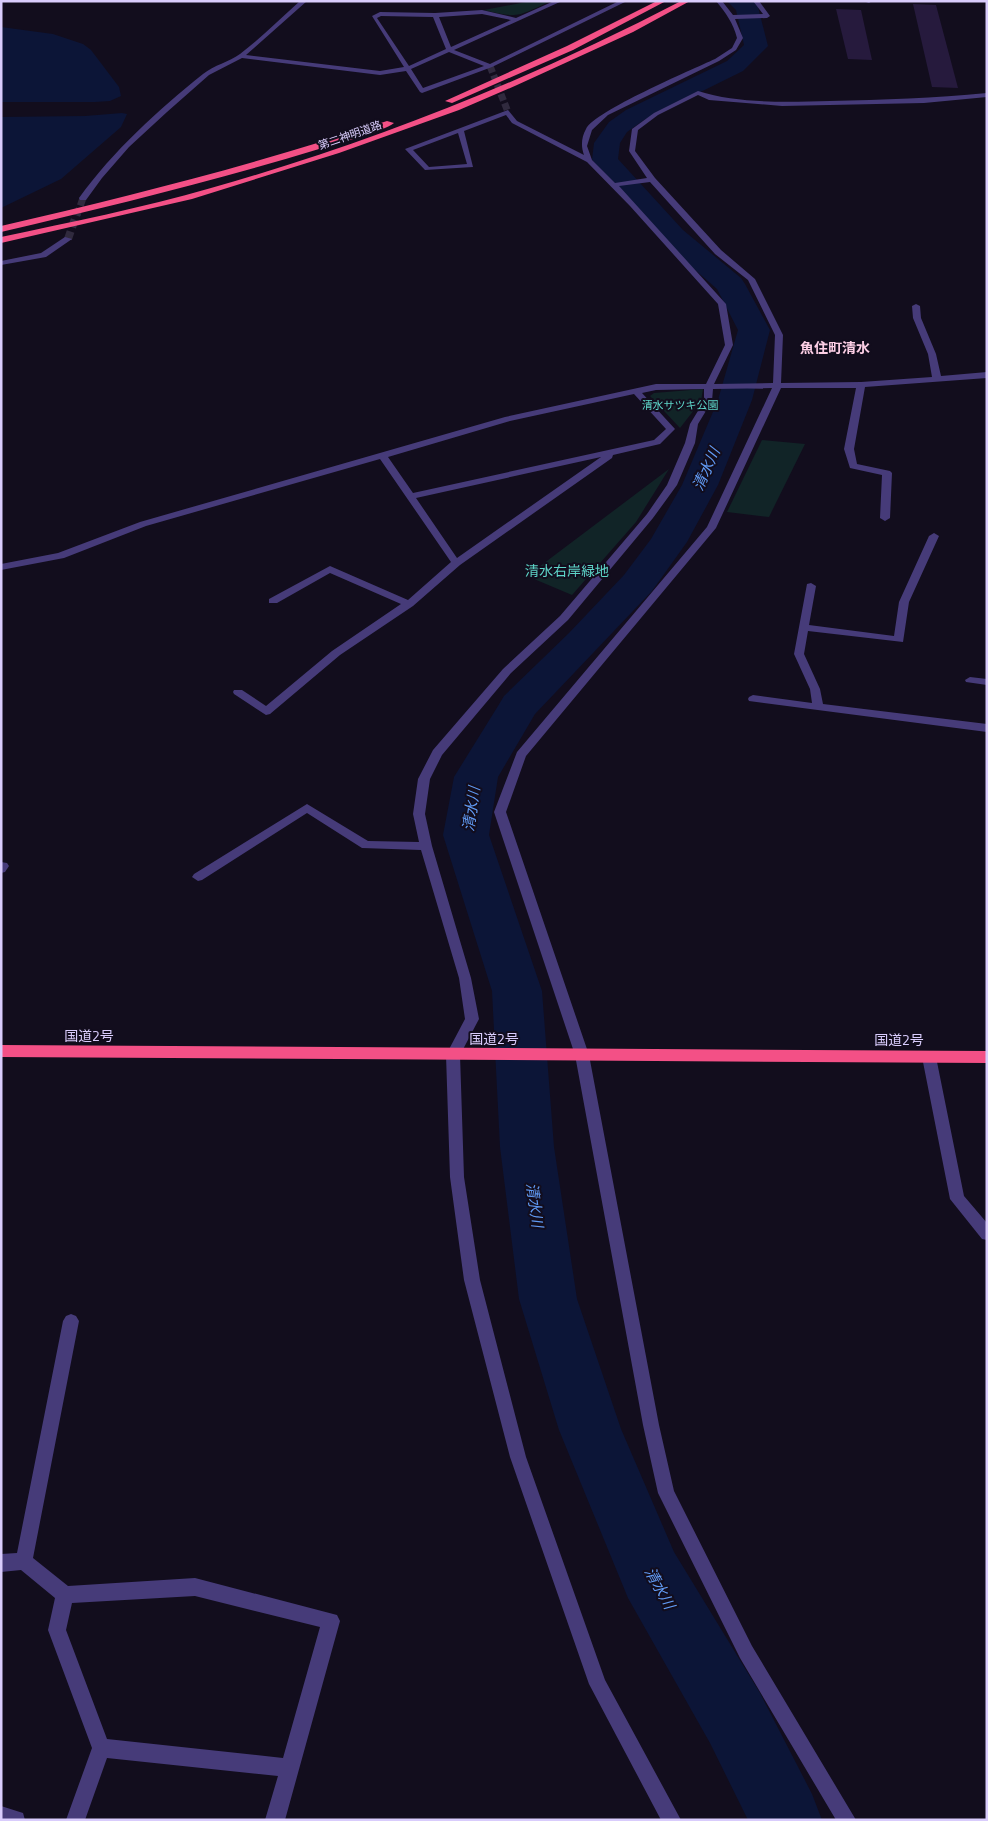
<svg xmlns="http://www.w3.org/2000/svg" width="988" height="1821" font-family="'Titillium Web','Noto Sans JP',sans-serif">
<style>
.green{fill:#112427}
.water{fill:#0c1537}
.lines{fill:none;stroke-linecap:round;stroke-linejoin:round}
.river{fill:#0c1537;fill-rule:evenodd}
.building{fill:#261a3d}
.minor-tunnel-far1{stroke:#302a3e;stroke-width:7;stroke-dasharray:7 3;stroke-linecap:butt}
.minor-tunnel{stroke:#302a3e;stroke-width:8;stroke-dasharray:8 4.5;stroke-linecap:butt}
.minor{fill:#463b79;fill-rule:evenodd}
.highway{fill:#f35086;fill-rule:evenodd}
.labels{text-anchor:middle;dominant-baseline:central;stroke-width:4;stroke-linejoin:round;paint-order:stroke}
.far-street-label{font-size:11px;fill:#d9ccfc;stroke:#120d1d}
.far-park-label{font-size:11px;fill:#5ed6c9;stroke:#120d1d}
.far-quarter-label{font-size:14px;font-weight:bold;fill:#fccee5;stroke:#120d1d}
.park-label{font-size:14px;fill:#5ed6c9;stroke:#120d1d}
.street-label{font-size:14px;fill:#d9ccfc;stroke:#120d1d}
.water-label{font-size:15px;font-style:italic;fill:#619bf5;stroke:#120d1d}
</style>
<rect width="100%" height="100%" fill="#120d1d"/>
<g class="green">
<path d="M531 1H551C518 16 519 19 484 10Z"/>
<path d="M703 389 701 401 680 428 650 396 654 393Z"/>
<path d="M762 440 805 444 769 517 727 512Z"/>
<path d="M669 469 636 522 572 595 527 576Z"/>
</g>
<g class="water">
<path d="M1 27 53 34 83 44 91 50 119 87 121 96 110 101 95 102H1Z"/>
<path d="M122 113 127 114 121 127 61 179 1 208V117L85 116Z"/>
</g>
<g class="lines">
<path class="river" d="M727 1 755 2 758 7 768 46 743 71 644 120 627 132 620 143 618 159 683 230 741 278 745 284 770 330 752 400 718 485 687 542 652 591 535 714 498 777 489 835 542 991 554 1147 577 1299 621 1429 674 1552 760 1693 812 1794 822 1820H748L710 1743 628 1598 559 1430 519 1299 500 1147 492 991 443 835 454 777 498 706 504 696 569 633 624 575 651 539 682 485 718 400 738 330 717 289 663 242 592 160 594 143 609 122 626 110 727 61 744 45 736 10Z"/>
</g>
<g class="building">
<path d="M913 4 936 5 958 88 932 87Z"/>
<path d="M836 9 861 10 872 60 848 59Z"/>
</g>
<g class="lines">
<g class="minor-tunnel-far1">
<path d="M490 66 508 112"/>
<path d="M77 215 83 198"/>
</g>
<path class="minor-tunnel" d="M68 239 77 213"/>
<g class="minor">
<path d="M300 1H307L246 55 380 71 404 67 372 16 380 12 435 13 482 10 516 18 554 1H562L454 50 490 64 619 1H627L492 67 422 93 420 92 406 71 380 75 242 58 209 75 167 112 129 147 102 178 86 200H80L79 198C113 151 158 110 203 74 214 65 229 62 240 54 261 38 280 19 300 1ZM482 14 511 20 451 47 439 17ZM381 16 433 17 446 49 409 66 377 18ZM449 52 484 66 423 88 411 69Z"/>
<path d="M716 1H722L733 15 763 14 753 1H759L770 16 767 18 735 19 743 38 736 50 719 61 608 115 592 130 587 146 592 160 615 183 647 178 629 151 632 129 654 113 698 91C739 104 787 102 830 101 883 100 935 98 987 93V97L924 103 782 106 709 100 698 95 658 115 638 130 635 151 655 178 721 250 755 279 783 335 781 383 861 382 932 377 928 354 913 318 912 306 916 304 920 306 921 318 936 354 941 376 987 372V378L865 387 854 449 857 464 890 471 892 473 890 518 885 521 880 518 882 475 850 468 844 449 856 388H781L716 528 526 756 506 812 589 1055 659 1425 674 1491 752 1646 856 1820H836L740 1658 658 1493 643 1425 575 1055 494 812 517 752 707 527 772 388 713 389 712 401 698 424 695 443 677 485 653 518 568 620 511 673 442 755 430 779 425 814 432 846 471 978 479 1019 460 1055 464 1177 480 1280 526 1457 605 1680 681 1820H661L589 1684 510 1457 464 1280 450 1177 446 1055 465 1019 459 978 421 850 362 848 307 813 202 880 198 881 192 877 194 874 307 804 368 841 419 842 413 814 418 779 433 750 503 669 560 616 647 514 667 485 685 443 690 424 704 401V389L656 390 642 393 675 429 660 444 613 455 612 458 460 565 413 606 340 655 270 714 266 715 234 694 233 692 234 690H242L266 706 332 651 401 604 330 573 277 603H269V599L330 566 408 600 451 562 380 459 146 526 64 558 1 570V564L58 553 140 522 505 417 656 384H706L725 345 718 304 630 206 587 162 512 123 506 115 464 131 473 167 425 170 405 149 508 110 517 121 584 155C581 147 581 138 586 129 595 111 691 70 715 59L732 48 737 38C733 23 726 13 716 1ZM458 133 467 164 429 167 413 150ZM650 182 715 254 748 280 775 335 773 383 714 384 733 345 726 304 619 186ZM634 394 666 429 654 440 413 493 388 457 510 421ZM601 457 457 558 416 498Z"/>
<path d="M863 1H872L869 3Z"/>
<path d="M65 237 72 239 46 257 1 265V261L41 253Z"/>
<path d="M934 533 939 536 909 602 903 642 808 631 804 654 820 689 823 704 987 724V732L749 701 748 699 749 697 753 695 812 703 810 689 794 654 807 584 811 583 816 586 809 625 894 636 899 602 929 536Z"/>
<path d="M970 677 987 679V685L966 682 965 680Z"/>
<path d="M1 862 7 863 9 866 5 872 1 873Z"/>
<path d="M929 1052 934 1053 936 1057 964 1196 987 1223V1240L982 1239 950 1199 922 1057 924 1053Z"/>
<path d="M71 1314 76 1316 79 1321 33 1558 68 1586 195 1578 337 1615 340 1621 285 1820H265L278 1776 107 1758 85 1820H66L92 1748 48 1630 55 1598 21 1570 1 1572V1554L17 1553 63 1321 66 1316ZM195 1596 320 1627 283 1758 107 1739 66 1630 72 1603Z"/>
<path d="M1 1806 23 1813 25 1820H1Z"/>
</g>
<g class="highway">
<path d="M657 1H666L573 50 452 103 445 101 567 46Z"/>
<path d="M681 1H690L633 32 517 85 459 110 339 153 192 199 1 243V237C71 222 142 208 211 188 374 142 531 79 681 1Z"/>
<path d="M387 121 394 123C383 132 335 144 319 149 214 181 108 207 1 232V226C131 196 260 163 387 121Z"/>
<path d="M1 1045 987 1051V1063L1 1057Z"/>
</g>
</g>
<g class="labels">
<g class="far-street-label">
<text transform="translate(350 135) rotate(-19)">第二神明道路</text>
</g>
<g class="far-park-label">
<text x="680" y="405">清水サツキ公園</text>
</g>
<g class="far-quarter-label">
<text x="835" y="347">魚住町清水</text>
</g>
<g class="park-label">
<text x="567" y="570">清水右岸緑地</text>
</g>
<g class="street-label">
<text x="89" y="1035">国道2号</text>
<text x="494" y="1038">国道2号</text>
<text x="899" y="1039">国道2号</text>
</g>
<g class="water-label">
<text transform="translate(706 469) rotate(-66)">清水川</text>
<text transform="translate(471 809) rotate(-82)">清水川</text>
<text transform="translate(535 1205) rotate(82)">清水川</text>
<text transform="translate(660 1588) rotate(61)">清水川</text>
</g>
</g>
<rect width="988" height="1821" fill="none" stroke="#d9ccfc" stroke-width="5"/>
</svg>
